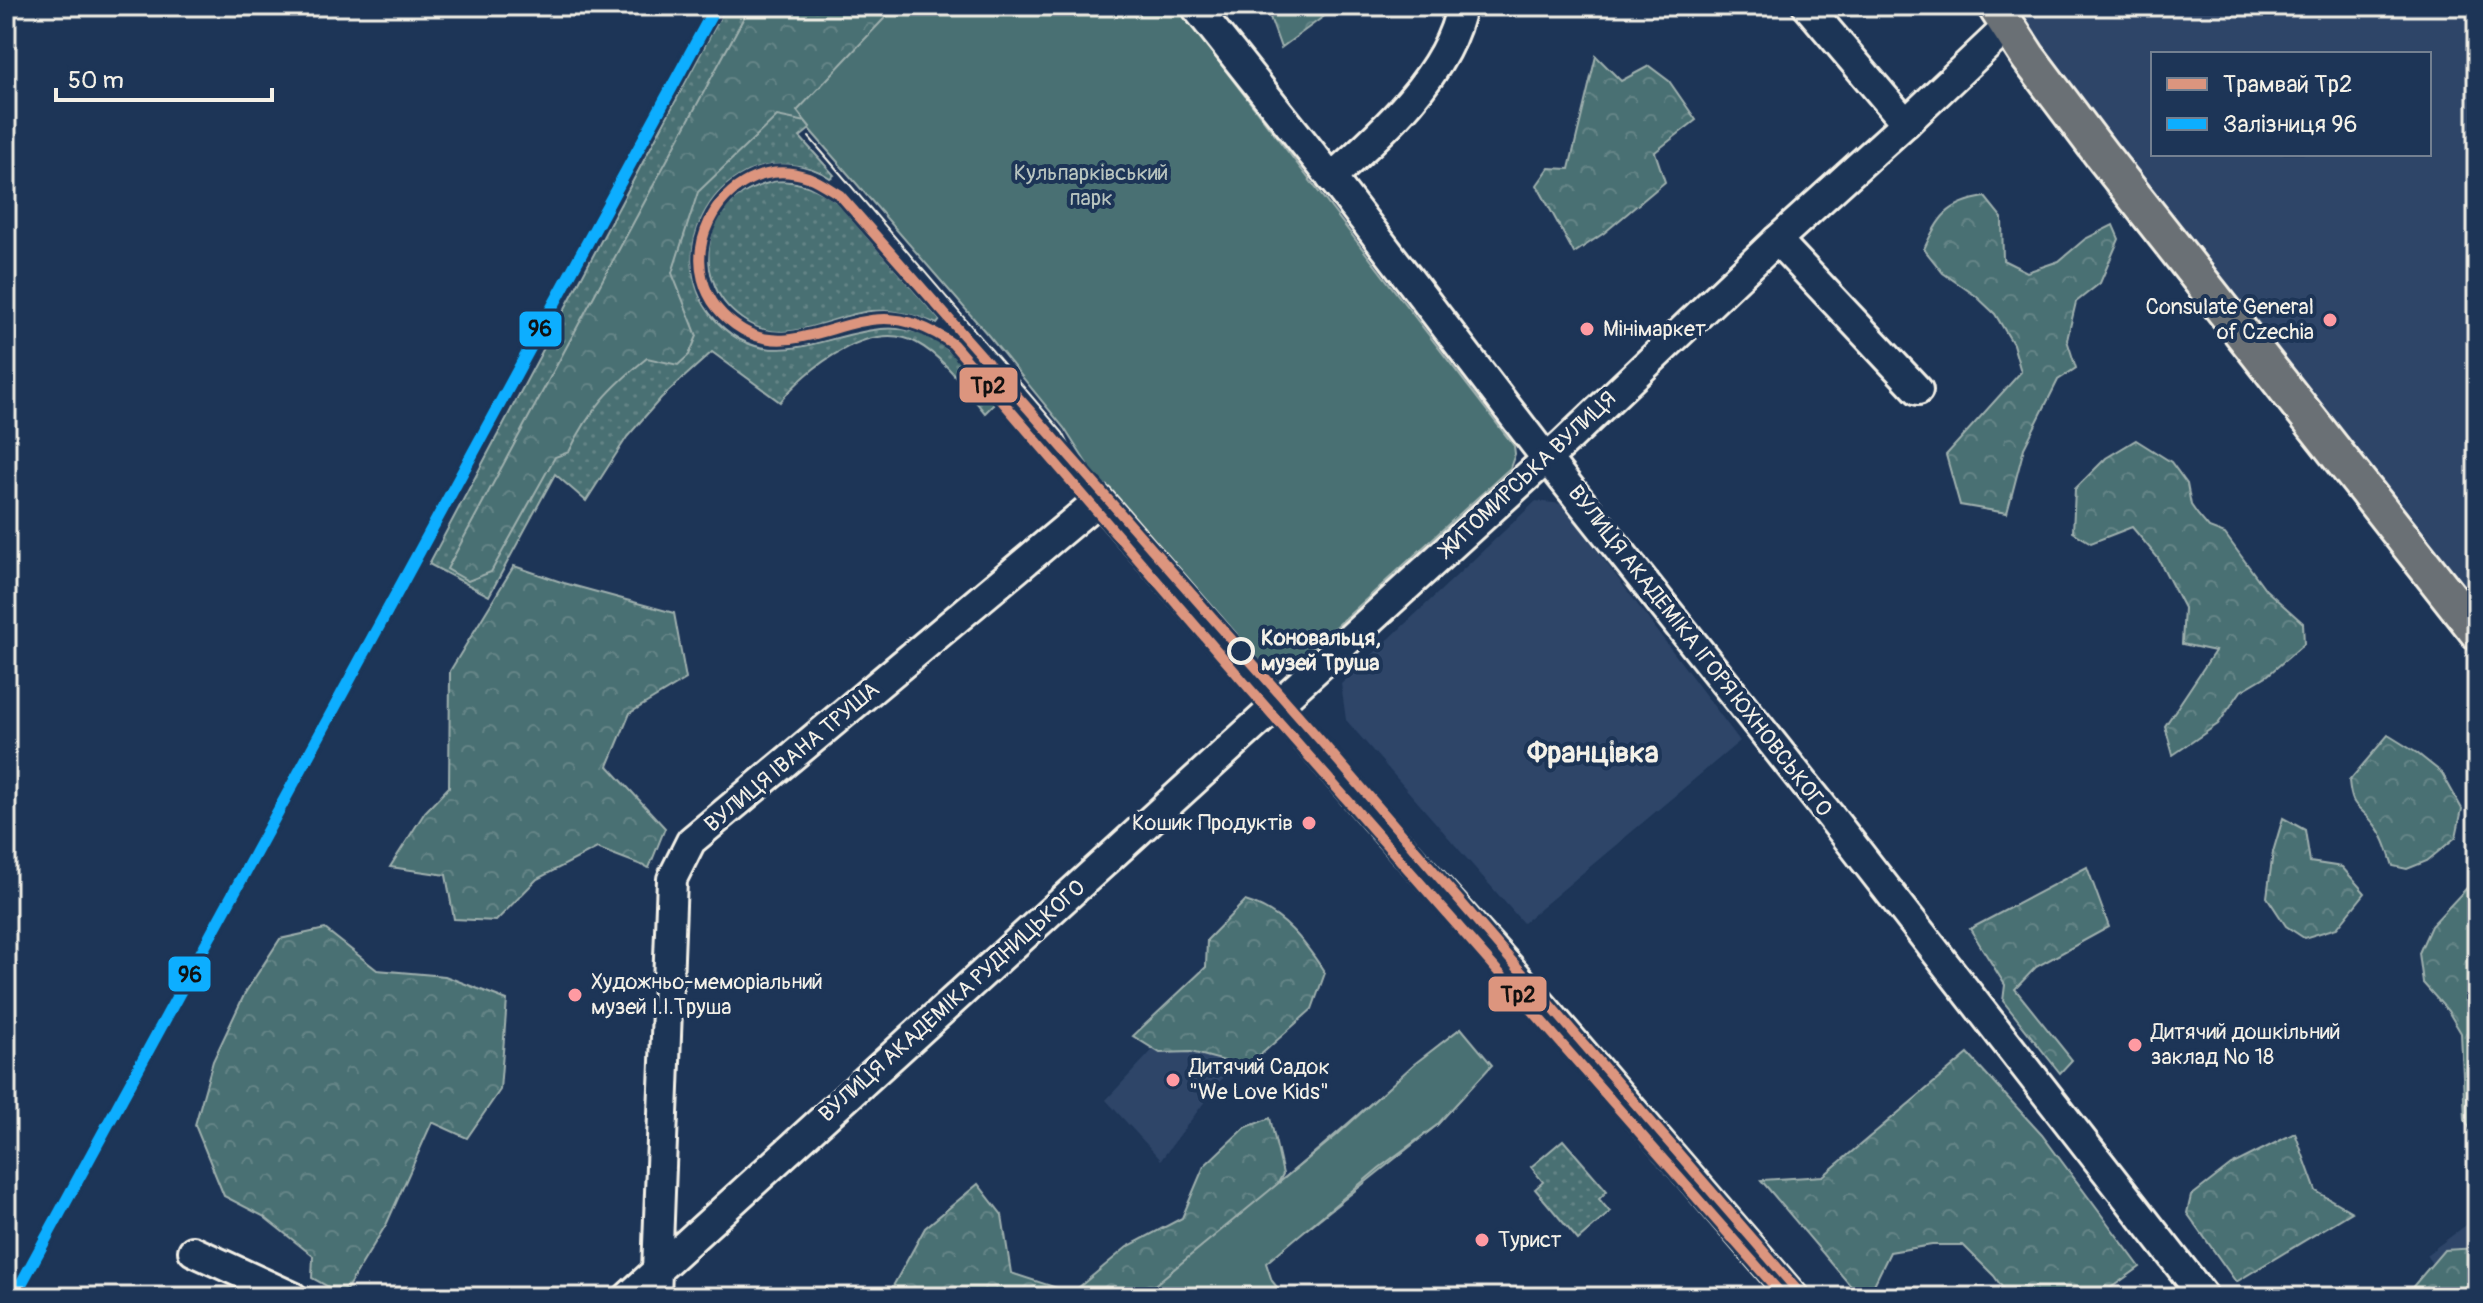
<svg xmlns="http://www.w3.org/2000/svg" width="2483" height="1303" font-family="Pangolin,sans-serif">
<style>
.built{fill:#2d4568;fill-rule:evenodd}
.grass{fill:url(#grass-dots);stroke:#9fb0ae;stroke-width:2}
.forest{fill:url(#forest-crowns);stroke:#9fb0ae;stroke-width:2}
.park{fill:#4a7073;stroke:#9fb0ae;stroke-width:2}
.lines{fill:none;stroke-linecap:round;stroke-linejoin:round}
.minor-casing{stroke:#f4f1e8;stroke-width:34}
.major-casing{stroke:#f4f1e8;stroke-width:40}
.minor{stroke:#1d3557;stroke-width:28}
.major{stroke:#6a7074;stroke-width:34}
.tram{stroke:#f4f1e8;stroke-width:2}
.rail-1-casing{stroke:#1d3557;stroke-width:18}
.rail-1{stroke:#0daeff;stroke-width:12}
.tram-1-casing{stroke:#1d3557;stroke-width:16}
.tram-1{stroke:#dc957e;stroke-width:10}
.poi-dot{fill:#ff9aa2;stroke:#1d3557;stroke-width:3}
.stop-dot{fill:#1d3557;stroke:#f4f1e8;stroke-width:4}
.labels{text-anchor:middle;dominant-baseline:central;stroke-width:8;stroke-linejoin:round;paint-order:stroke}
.park-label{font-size:22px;fill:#b8c4bf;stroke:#1d3557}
.poi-label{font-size:22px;fill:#f4f1e8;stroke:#1d3557;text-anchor:start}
.street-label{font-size:22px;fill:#f4f1e8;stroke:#1d3557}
.stop-label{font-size:22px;font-weight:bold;fill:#f4f1e8;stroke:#1d3557;text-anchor:start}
.district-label{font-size:30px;font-weight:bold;fill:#f4f1e8;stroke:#1d3557}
.line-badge{stroke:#1d3557;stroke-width:3}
.pale-badge-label{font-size:22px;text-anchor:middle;font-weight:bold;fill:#111}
</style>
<defs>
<pattern id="grass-dots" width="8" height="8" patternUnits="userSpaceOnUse" patternTransform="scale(2)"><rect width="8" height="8" fill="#4a7073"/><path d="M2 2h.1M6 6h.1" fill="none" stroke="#658587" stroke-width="1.8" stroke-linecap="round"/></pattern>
<pattern id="forest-crowns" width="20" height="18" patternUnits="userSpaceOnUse" patternTransform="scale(2)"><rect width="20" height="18" fill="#4a7073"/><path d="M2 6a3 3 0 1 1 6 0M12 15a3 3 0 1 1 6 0" fill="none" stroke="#658587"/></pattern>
</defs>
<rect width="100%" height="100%" fill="#1d3557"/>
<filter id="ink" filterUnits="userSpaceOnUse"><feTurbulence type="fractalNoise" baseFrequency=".0125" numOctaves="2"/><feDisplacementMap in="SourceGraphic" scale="16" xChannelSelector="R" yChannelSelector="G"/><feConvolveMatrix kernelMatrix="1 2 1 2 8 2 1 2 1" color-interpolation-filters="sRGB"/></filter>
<g filter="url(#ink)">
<g class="built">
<path d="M2023 6H2477V607L2072 89 2028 20ZM2153 54H2429V154H2153Z"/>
<path d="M1536 501 1562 504 1740 741 1523 923 1346 720 1341 684Z"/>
<path d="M1189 1011 1236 1060 1161 1160 1106 1100Z"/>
<path d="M2477 1217V1297H2455L2426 1255Z"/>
</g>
<g class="grass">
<path d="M726 6H1050L811 128 800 137 834 175 830 178C818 169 805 166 790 165 712 158 663 255 712 316 780 398 861 295 936 341 959 355 977 382 996 402L985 413C965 389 945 358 917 343 871 318 807 368 780 402L712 352 661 398 627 437 586 501 555 474 489 596 429 564Z"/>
<path d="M776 181C800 181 818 188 837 202L940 320 937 324C916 315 894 309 871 311 827 316 784 350 742 319 728 309 718 297 713 280 705 259 708 234 720 215 733 195 754 186 776 181Z"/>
<path d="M1563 1140 1607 1191 1599 1199 1610 1212 1578 1240 1535 1189 1543 1182 1531 1167Z"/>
</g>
<g class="forest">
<path d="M750 6H1044L806 122 777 116 698 192 672 273 697 336 689 355 678 365 647 358C610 388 590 409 569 452L555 457 491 572 468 581 447 569Z"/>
<path d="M1266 6H1329L1327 14 1281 48Z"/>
<path d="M1596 56 1621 81 1649 66 1669 81 1696 120 1655 152 1665 182 1604 233 1574 253 1537 185 1549 168 1569 169Z"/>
<path d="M1985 197 2002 218 2003 260 2027 272 2059 261 2085 239 2113 225 2119 239 2100 283 2076 302 2067 340 2076 368 2058 380 2024 448 2007 513 1960 505 1946 455 2021 372 2013 344 1995 314 1976 296 1943 273 1924 249C1939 217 1947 203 1985 197Z"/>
<path d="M2136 440 2171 462 2187 484 2191 505 2198 515 2209 528 2225 534 2266 590 2303 623 2304 644 2268 675 2241 691 2218 724 2173 755 2165 726 2215 651 2182 644 2184 608 2158 558 2132 527 2091 543 2073 532 2075 489 2106 458Z"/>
<path d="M514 566 564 583 674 613 686 679 630 713 608 766 665 828 649 868 597 848 537 879 496 921 454 919 446 875 390 867 425 812 449 787 450 671Z"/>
<path d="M2388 735 2417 753 2442 773 2462 809 2456 837 2427 861 2407 869 2393 866C2388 851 2384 836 2374 824 2358 803 2352 811 2349 781Z"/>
<path d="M2283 818 2305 830 2310 862 2342 867 2365 893 2337 928 2304 938 2286 926 2267 897 2273 852Z"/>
<path d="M2087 867 2109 927 2036 967 2015 989 2072 1060 2060 1073 2003 1001 2005 985 1970 929Z"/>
<path d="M2477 877V1141L2465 1120 2461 1033 2448 1011 2423 983 2419 953 2431 926Z"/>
<path d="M1245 901C1283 912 1305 942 1325 973L1312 1009 1247 1067 1191 1052 1160 1053 1133 1036 1206 967 1207 940Z"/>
<path d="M325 929 377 970 445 976 507 1000 500 1090 467 1138 432 1122 387 1223 343 1295 312 1278 313 1256 263 1216 224 1196 195 1125 213 1061 245 993 280 939Z"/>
<path d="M1461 1028 1490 1066 1437 1125 1307 1229 1179 1297H887L925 1228 978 1184 1002 1215 1011 1273 1072 1293 1127 1247 1182 1218 1204 1166 1244 1128 1270 1118 1283 1174 1278 1183C1340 1133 1397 1077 1461 1028Z"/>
<path d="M1968 1054 2042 1135 2140 1267 2098 1297H2009L1994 1276 1963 1245H1932L1890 1252 1868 1297H1860L1761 1180 1823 1176Z"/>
<path d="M2295 1133 2316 1191 2352 1212 2236 1282 2187 1213 2191 1196 2231 1165Z"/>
<path d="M2477 1248V1297H2404L2444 1250Z"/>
</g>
<g class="park">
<path d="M896 6H1176L1514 446 1515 454 1510 468 1291 668 1273 673 1263 670 1103 489 1064 428 988 335 809 129 810 127 797 111Z"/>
<path d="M1461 1028 1492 1065 1437 1125 1379 1168 1266 1263 1272 1281 1285 1297H1140L1337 1135 1413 1065Z"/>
</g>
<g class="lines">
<defs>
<g id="minor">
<path d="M1195 6 1341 190 1535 444 1831 817 2204 1297"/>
<path d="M1807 6 1906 123"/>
<path d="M1331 178C1380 135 1450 72 1461 6"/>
<path d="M1777 240 1918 390"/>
<path d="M193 1251 293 1297"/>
<path d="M628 1297 1563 444 1777 240 1906 123 2007 27"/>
<path d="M656 1297 672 879 691 841 1099 500 1387 832 1510 968 1794 1297"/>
</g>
<path id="major" d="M1995 6 2028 57 2101 154 2477 632"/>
</defs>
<use href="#minor" class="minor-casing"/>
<use href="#major" class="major-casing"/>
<use href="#minor" class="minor"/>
<use href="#major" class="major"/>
<path class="tram" d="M809 137 1063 433 1082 470"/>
<defs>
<path id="rail-1" d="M14 1297 716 6"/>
</defs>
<use href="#rail-1" class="rail-1-casing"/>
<use href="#rail-1" class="rail-1"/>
<defs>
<path id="tram-1" d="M1784 1297 1249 688 953 344C933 330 910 319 885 319 838 319 788 357 743 330 652 276 722 146 808 177 819 181 830 189 840 195L1321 741 1803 1297"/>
</defs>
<use href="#tram-1" class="tram-1-casing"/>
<use href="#tram-1" class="tram-1"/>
</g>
</g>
<g class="poi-dot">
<circle cx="2330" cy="320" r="8"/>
<circle cx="1587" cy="329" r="8"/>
<circle cx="1309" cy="823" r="8"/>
<circle cx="575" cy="995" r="8"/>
<circle cx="2135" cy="1045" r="8"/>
<circle cx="1173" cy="1080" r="8"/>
<circle cx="1482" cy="1240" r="8"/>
</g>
<circle class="stop-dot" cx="1241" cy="651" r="12"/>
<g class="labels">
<g class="park-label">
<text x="1091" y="173">Кульпарківський<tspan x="1091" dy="25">парк</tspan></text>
</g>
<g class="poi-label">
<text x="2314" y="307" text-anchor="end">Consulate General<tspan x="2314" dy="25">of Czechia</tspan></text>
<text x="1603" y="329">Мінімаркет</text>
<text x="1293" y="823" text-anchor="end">Кошик Продуктів</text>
<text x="591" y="982">Художньо-меморіальний<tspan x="591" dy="25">музей І.І.Труша</tspan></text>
<text x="2151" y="1032">Дитячий дошкільний<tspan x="2151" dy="25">заклад № 18</tspan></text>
<text x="1189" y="1067">Дитячий Садок<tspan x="1189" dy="25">"We Love Kids"</tspan></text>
<text x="1498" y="1240">Турист</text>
</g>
<g class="street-label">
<text transform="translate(1528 474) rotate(-43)">ЖИТОМИРСЬКА ВУЛИЦЯ</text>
<text transform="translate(1700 651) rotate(52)">ВУЛИЦЯ АКАДЕМІКА ІГОРЯ ЮХНОВСЬКОГО</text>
<text transform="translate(792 757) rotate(-40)">ВУЛИЦЯ ІВАНА ТРУША</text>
<text transform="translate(952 1001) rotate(-42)">ВУЛИЦЯ АКАДЕМІКА РУДНИЦЬКОГО</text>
</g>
<g class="stop-label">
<text x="1261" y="638">Коновальця,<tspan x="1261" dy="25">музей Труша</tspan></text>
</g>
<g class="district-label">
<text x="1593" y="752">Францівка</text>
</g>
</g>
<g class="line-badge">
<rect x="518" y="310" width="45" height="38" rx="8" fill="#0daeff"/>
<rect x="958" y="366" width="61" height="38" rx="8" fill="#dc957e"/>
<rect x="167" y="955" width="45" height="38" rx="8" fill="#0daeff"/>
<rect x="1487" y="975" width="61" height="38" rx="8" fill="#dc957e"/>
</g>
<g class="pale-badge-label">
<text x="540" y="336">96</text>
<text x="988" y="393">Тр2</text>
<text x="190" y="982">96</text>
<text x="1518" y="1002">Тр2</text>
</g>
<rect width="2483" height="1303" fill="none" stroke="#1d3557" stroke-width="32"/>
<rect x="16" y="16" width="2451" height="1271" fill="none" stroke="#f4f1e8" stroke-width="3" filter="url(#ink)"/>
<rect x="2151" y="52" width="280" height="104" fill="#1d3557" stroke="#738091" stroke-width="2"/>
<rect x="2167" y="78" width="40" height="12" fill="#dc957e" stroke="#738091" stroke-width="2"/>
<text x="2223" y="92" font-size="24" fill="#f4f1e8">Трамвай Тр2</text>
<rect x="2167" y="118" width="40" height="12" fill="#0daeff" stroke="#738091" stroke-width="2"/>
<text x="2223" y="132" font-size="24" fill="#f4f1e8">Залізниця 96</text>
<path d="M56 88v12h216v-12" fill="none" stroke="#f4f1e8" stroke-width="4"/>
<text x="68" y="88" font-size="24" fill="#f4f1e8" stroke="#1d3557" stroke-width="6" paint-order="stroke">50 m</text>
</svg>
